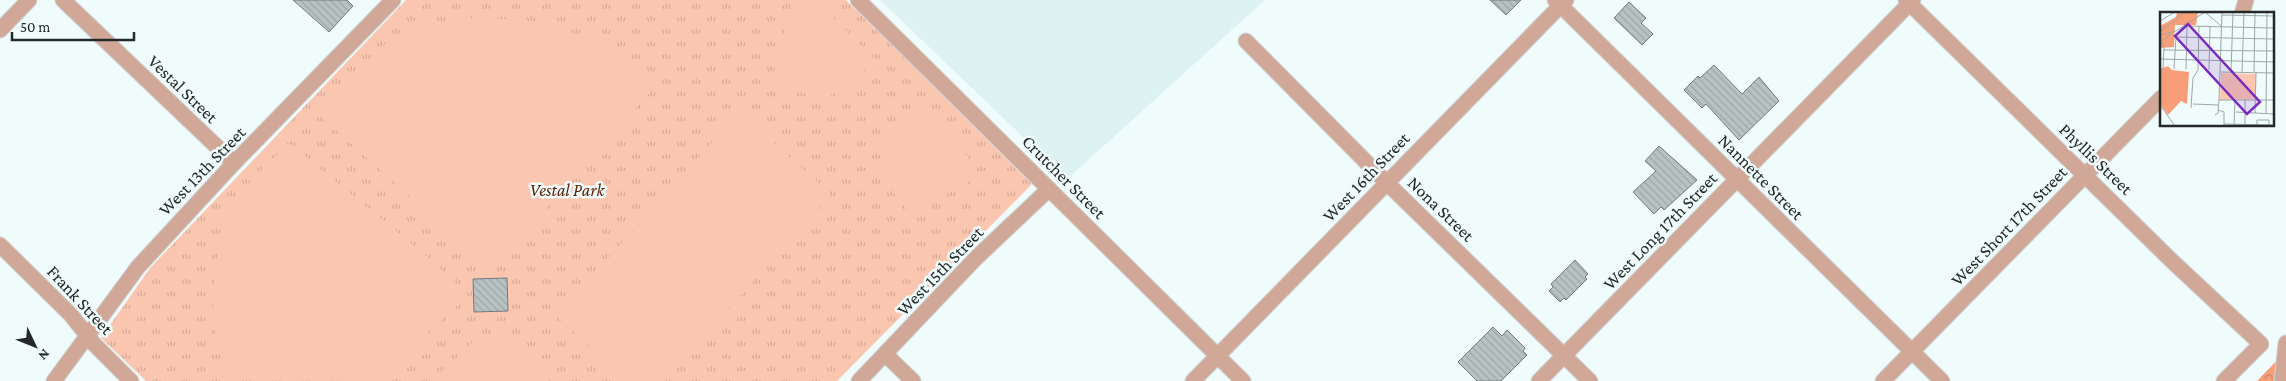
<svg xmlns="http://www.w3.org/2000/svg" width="2286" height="381" font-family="'Crimson Pro',serif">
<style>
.built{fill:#ddf2f2}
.grass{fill:url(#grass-tufts)}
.forest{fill:url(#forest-crowns)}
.pitch{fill:#fac6b0}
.building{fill:url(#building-back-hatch);stroke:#737c7c}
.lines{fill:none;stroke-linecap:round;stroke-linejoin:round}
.minor-casing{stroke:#cbd5d5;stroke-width:17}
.minor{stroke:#d1a898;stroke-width:15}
.labels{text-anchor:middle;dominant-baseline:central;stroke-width:5;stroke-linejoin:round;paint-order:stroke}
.street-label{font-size:18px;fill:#242828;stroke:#f0fbfb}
.park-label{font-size:18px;font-style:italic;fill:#5d2509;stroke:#f0fbfb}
.inset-road{fill:none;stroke:#9ea7a7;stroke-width:1}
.view{fill:#7b2cbf;fill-opacity:0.15;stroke:#7b2cbf;stroke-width:2.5}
.inset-edge{fill:none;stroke:#242828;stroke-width:2.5}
</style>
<defs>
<pattern id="grass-tufts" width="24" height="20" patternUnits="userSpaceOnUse" patternTransform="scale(1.25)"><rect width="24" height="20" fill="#fac6b0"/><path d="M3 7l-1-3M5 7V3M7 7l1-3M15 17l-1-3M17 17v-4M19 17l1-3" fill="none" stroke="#d6aa97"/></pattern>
<pattern id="forest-crowns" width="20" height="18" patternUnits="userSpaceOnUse" patternTransform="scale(1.25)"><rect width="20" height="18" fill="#f79e78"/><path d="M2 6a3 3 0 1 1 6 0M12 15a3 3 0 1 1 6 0" fill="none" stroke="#c88162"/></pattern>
<pattern id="building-back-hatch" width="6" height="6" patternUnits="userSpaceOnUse" patternTransform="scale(1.25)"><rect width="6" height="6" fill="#b8c2c2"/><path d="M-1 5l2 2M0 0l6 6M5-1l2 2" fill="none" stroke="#9ea7a7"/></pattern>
</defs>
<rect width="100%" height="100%" fill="#f0fbfb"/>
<path class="built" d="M880 0H1265L1067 179Z"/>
<path class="grass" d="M406 0H846L1032 184 837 381H146L101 338 150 268Z"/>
<path class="forest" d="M2286 351V381H2257Z"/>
<g class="pitch">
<path d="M792 0H815L875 59 847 87 828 97 785 90 772 79Z"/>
<path d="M460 18C509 18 551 19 595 43 616 55 635 74 654 88L499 262 481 263 444 227 317 113 387 42 421 27Z"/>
<path d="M922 99 977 169 974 179 912 213 899 201 887 181 884 152 896 120Z"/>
<path d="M739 112 831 194 664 381H629L556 316Z"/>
<path d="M289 143 428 257 459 286V304L376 381 229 380C222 356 213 330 213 305 213 271 219 228 237 198 247 182 275 158 289 143Z"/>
<path d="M481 334H501L549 381H432Z"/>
</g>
<g class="building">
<path d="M293 0H347L353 6 329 32Z"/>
<path d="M1490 0H1521L1506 15Z"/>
<path d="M1629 2 1646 18 1641 23 1653 34 1642 45 1614 18Z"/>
<path d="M1714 65 1742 94 1759 77 1779 101 1739 140 1706 104 1702 108 1684 90 1698 76 1700 78Z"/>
<path d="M1659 146 1697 180 1664 210 1661 207 1654 214 1633 192 1656 171 1645 161Z"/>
<path d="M1575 260 1588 274 1585 277 1587 279 1566 300 1564 298 1560 302 1549 291 1553 287 1551 284Z"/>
<path d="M507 278 508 311 474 312 473 279Z"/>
<path d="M1493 327 1502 336 1507 330 1525 348 1523 351 1527 355 1501 381H1477L1458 362Z"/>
</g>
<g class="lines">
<defs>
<g id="minor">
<path d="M63 0 234 163"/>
<path d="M858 0 1243 381"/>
<path d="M1555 0 1942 381"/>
<path d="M1906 0 2173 262 2261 344 2224 381"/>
<path d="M2242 14 2246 0"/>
<path d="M0 30 29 0"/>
<path d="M1246 41 1387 183 1590 381"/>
<path d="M0 245 71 315 94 344 131 381"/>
<path d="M885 354 913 381"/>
<path d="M54 381 138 267 234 163 393 0"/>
<path d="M859 381 975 259 1049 189"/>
<path d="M1193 381 1566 0"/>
<path d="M1539 381 1913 0"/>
<path d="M1883 381 2161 98"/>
<path d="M2282 381 2286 343"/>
</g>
</defs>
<use href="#minor" class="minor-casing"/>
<use href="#minor" class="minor"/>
</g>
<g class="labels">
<g class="street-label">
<text transform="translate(183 89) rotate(44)">Vestal Street</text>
<text transform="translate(2096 159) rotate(44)">Phyllis Street</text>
<text transform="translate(202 171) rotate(-46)">West 13th Street</text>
<text transform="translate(1064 177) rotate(45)">Crutcher Street</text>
<text transform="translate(1366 177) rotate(-46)">West 16th Street</text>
<text transform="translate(1761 177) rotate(45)">Nannette Street</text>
<text transform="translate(1441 209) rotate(44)">Nona Street</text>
<text transform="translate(2009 226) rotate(-46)">West Short 17th Street</text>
<text transform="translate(1660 231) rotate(-46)">West Long 17th Street</text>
<text transform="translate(940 271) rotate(-46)">West 15th Street</text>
<text transform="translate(80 300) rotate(47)">Frank Street</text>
</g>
<g class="park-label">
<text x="567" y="190">Vestal Park</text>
</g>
</g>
<g transform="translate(2160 12)">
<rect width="114" height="114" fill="#f0fbfb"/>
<path d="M61 61 96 62 95 87 60 88Z" fill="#fac6b0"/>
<path d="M17 0H38L36 13H15L14 35 0 36V14L16 5ZM8 54 12 58 29 60 27 92 21 89 8 103 0 92V57Z" fill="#f79e78"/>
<path class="inset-road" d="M62 3 114 4M0 9 15 0M0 20 25 0M0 23 16 19 45 0 61 14M4 38 114 39M0 47 114 50M3 57 4 34 1 29 11 22M14 57 16 25 114 27M26 57 27 14 114 16M49 58 50 14M60 60 114 61M71 60 73 0M82 61 84 0M94 61 95 0M59 88H114M33 92 58 93M0 93 15 114M31 96 33 66 38 58 39 14M58 98 64 100V113M76 100 114 102M95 101 96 61M106 102 107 0M55 103 58 101 59 88 62 0M64 112 114 113M74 113 75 88M85 113V88M97 114V108H109V113"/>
<path class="view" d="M28 12 100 90 87 102 15 24Z"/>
<rect width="114" height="114" class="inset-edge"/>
</g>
<g transform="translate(35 346) rotate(133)" stroke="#f0fbfb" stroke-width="4" paint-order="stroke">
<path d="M0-4L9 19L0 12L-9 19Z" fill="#242828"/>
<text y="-8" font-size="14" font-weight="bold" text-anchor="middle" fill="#242828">N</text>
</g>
<path d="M12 32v8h122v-8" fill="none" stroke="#242828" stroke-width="2.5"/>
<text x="20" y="32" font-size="15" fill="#242828" stroke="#f0fbfb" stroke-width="4" paint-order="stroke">50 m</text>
</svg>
